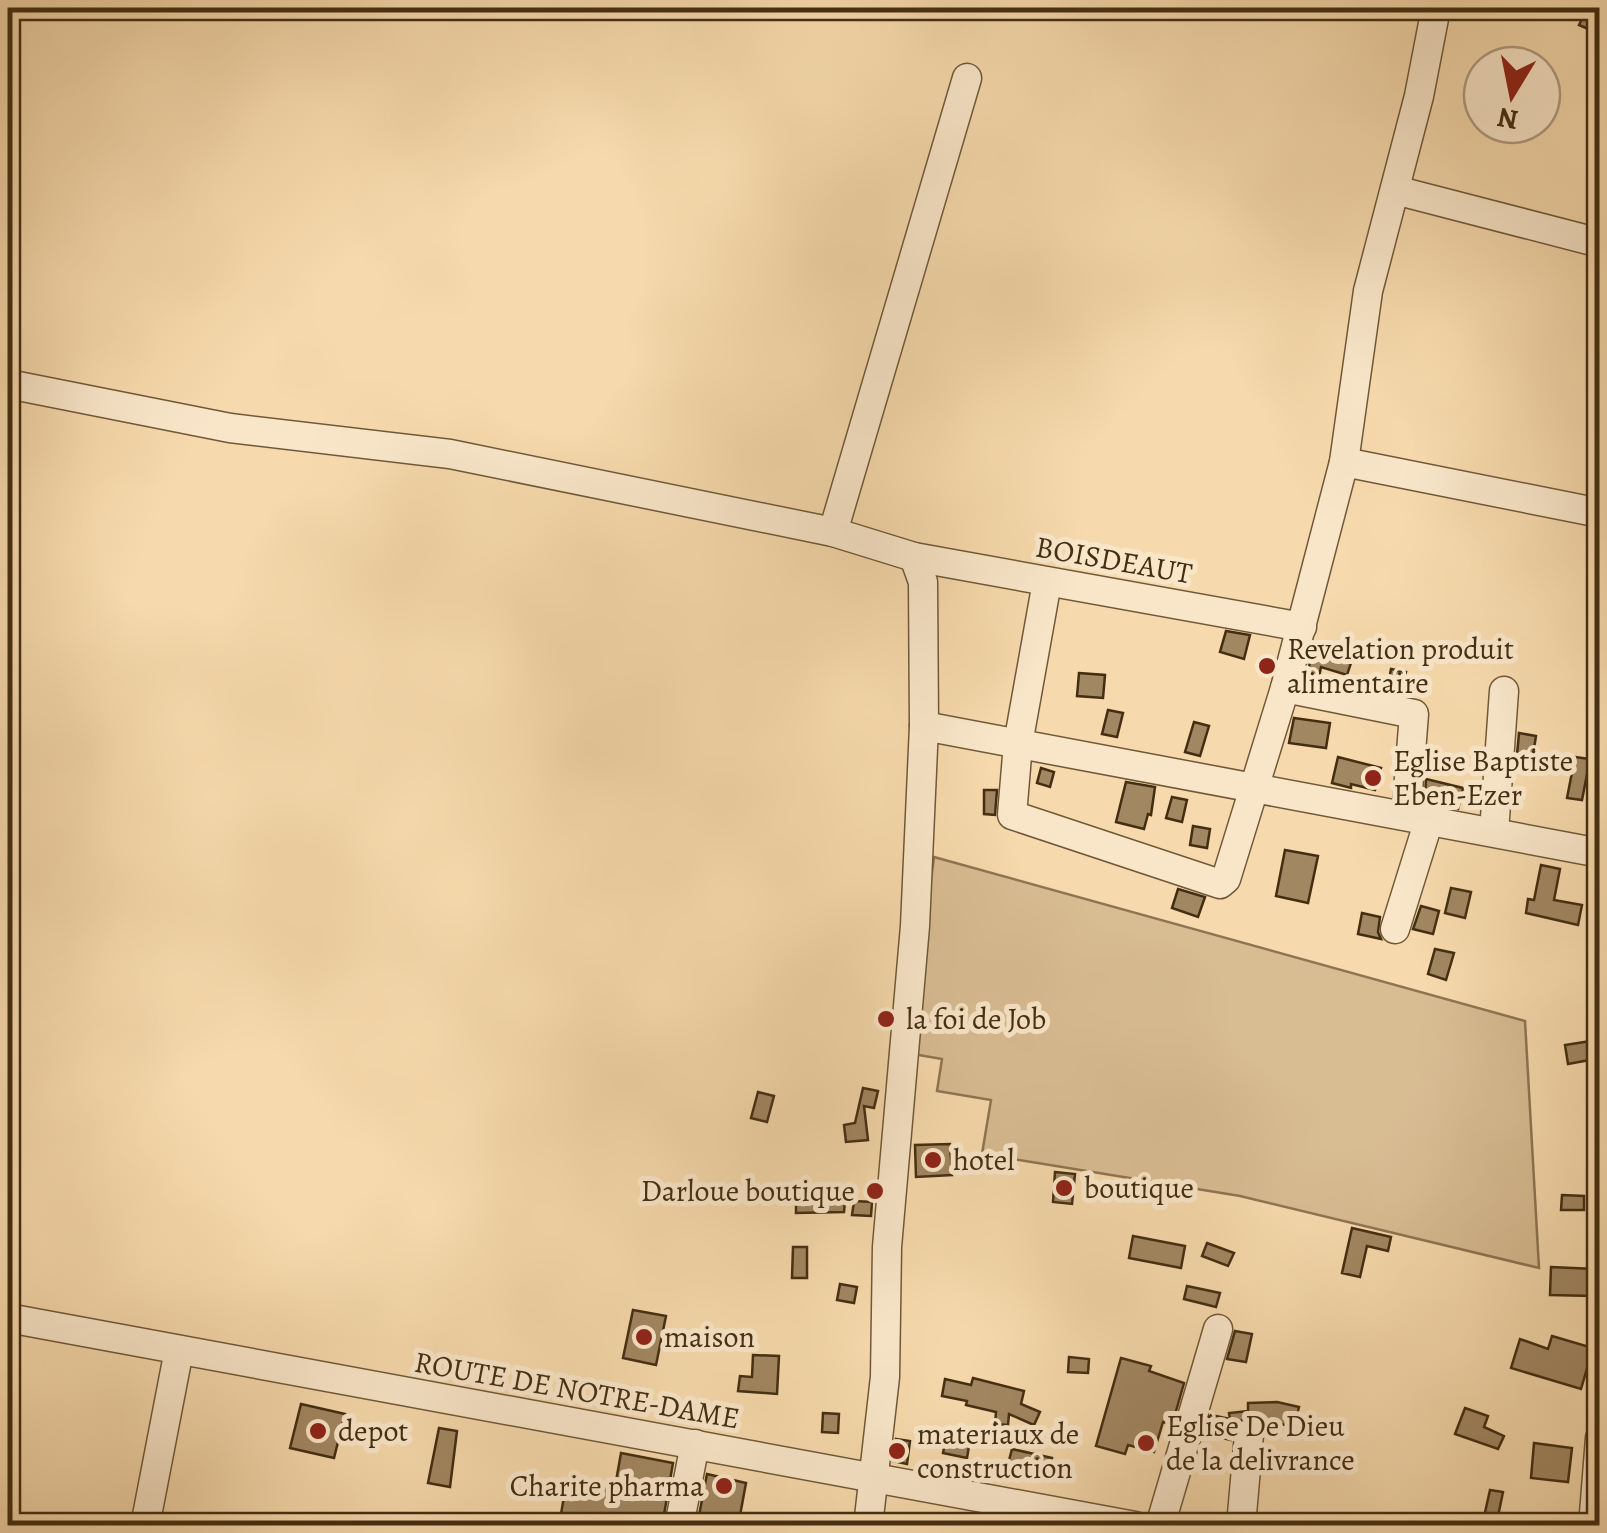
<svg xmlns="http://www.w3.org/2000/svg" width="1607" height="1533" font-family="Alegreya,serif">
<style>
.green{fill:#d8bc92;stroke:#8e7552;stroke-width:2.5}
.building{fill:#a18762;stroke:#442e12;stroke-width:2.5}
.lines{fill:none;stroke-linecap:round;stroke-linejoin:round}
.minor-casing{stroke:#705938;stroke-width:31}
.minor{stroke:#f9e6c9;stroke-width:28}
.poi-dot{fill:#8f2418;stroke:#f9e6c9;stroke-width:4}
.labels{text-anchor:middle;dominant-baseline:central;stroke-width:10;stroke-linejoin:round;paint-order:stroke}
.street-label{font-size:30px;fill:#442e12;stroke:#f9e6c9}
.poi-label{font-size:30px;fill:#442e12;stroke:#f9e6c9;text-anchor:start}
</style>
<rect width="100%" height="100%" fill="#f6d9ac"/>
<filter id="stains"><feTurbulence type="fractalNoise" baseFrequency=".002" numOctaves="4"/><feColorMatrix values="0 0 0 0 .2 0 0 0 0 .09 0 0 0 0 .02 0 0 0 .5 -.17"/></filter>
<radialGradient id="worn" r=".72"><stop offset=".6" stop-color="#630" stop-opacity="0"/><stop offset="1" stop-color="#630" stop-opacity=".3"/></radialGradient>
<path class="green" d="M934 857 1525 1021 1539 1268 1240 1196 982 1154 991 1100 937 1091 942 1059 907 1053Z"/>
<g class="building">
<path d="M1587 8H1600V34L1579 25Z"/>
<path d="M1226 631 1250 635 1244 659 1220 652Z"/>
<path d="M1313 651 1352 660 1347 675 1321 667 1319 677 1307 674Z"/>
<path d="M1391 669 1406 672 1402 694 1387 691Z"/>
<path d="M1079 673 1105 675 1103 698 1077 696Z"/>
<path d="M1108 710 1123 713 1117 737 1102 734Z"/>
<path d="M1294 718 1330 723 1326 748 1289 743Z"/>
<path d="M1194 722 1209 726 1200 756 1185 752Z"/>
<path d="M1519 733 1536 736 1531 767 1516 765Z"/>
<path d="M1338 757 1381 768 1375 790 1351 784V788L1332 783Z"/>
<path d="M1575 757 1590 759 1582 800 1567 798Z"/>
<path d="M1041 768 1054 772 1050 787 1037 783Z"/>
<path d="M1426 779 1463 788 1458 809 1443 806 1445 799 1425 797Z"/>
<path d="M1126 782 1155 787 1151 815 1148 814 1144 829 1116 822Z"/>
<path d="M984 790H997L995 815 984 814Z"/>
<path d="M1172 797 1187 800 1182 822 1166 818Z"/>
<path d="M1193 826 1210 829 1207 848 1190 845Z"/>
<path d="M1285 850 1318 856 1308 903 1276 896Z"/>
<path d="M1541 865 1560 869 1554 900 1582 905 1578 925 1526 913 1528 899 1534 900Z"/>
<path d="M1451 888 1471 892 1465 918 1445 913Z"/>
<path d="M1178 889 1205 897 1198 917 1172 908Z"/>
<path d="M1421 906 1439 911 1433 934 1413 929Z"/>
<path d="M1362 913 1380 917 1378 932 1381 939 1358 934Z"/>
<path d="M1435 949 1454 953 1446 980 1428 974Z"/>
<path d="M1591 1041 1595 1059 1568 1064 1565 1045Z"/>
<path d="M863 1088 878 1091 874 1108 864 1106 868 1140 846 1142 844 1125 855 1123Z"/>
<path d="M758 1092 774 1096 767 1122 751 1118Z"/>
<path d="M950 1144 952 1175 916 1177 915 1145Z"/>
<path d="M1055 1172 1075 1174 1072 1204 1053 1202Z"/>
<path d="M817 1194V1200L845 1202 844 1212 796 1213V1195Z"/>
<path d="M1562 1195 1584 1196V1210H1561Z"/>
<path d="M854 1201 872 1202 871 1216 852 1215Z"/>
<path d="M1352 1228 1391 1237 1388 1251 1367 1246 1360 1277 1342 1273Z"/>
<path d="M1133 1236 1185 1246 1181 1268 1129 1258Z"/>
<path d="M1207 1243 1234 1253 1228 1266 1202 1256Z"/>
<path d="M793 1247H807V1278H792Z"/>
<path d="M1551 1267 1594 1269 1592 1296 1550 1295Z"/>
<path d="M840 1284 857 1287 854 1303 837 1300Z"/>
<path d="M1187 1286 1220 1293 1216 1307 1184 1299Z"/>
<path d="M633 1310 666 1316 656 1365 623 1358Z"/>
<path d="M1235 1331 1252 1334 1246 1362 1227 1359Z"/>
<path d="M1552 1336 1593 1348 1581 1389 1511 1368 1520 1339 1548 1349Z"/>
<path d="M753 1355 779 1356 777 1394 738 1391 740 1376 752 1377Z"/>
<path d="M1069 1357 1089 1359 1088 1373 1068 1372Z"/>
<path d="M1121 1358 1151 1366 1149 1371 1184 1383 1172 1425 1163 1422 1154 1452 1128 1445 1125 1454 1096 1446Z"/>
<path d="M973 1378 1024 1391 1021 1404 1040 1412 1034 1425 1009 1414 1008 1425 995 1424 996 1412 966 1405 967 1401 942 1396 945 1379 971 1385Z"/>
<path d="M1277 1402 1299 1407 1294 1427 1250 1417 1235 1423 1231 1440 1205 1434 1211 1415 1230 1419 1229 1413 1248 1411V1403Z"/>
<path d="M301 1404 345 1414 334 1458 290 1448Z"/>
<path d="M1465 1408 1488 1416 1484 1427 1504 1436 1498 1449 1455 1434Z"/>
<path d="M823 1413 839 1414 838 1433 822 1432Z"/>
<path d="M439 1428 457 1431 450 1487 428 1483Z"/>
<path d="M948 1430 971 1434 967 1458 943 1453Z"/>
<path d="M896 1439 910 1441 907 1464 893 1461Z"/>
<path d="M1534 1443 1572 1448 1568 1482 1531 1478Z"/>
<path d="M1012 1449 1052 1458 1047 1478 1007 1468Z"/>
<path d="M621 1453 673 1463 662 1526H625L561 1514 567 1479 615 1487Z"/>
<path d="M707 1474 746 1483 739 1521 716 1517 714 1526H697Z"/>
<path d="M1490 1490 1503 1492 1496 1526H1482Z"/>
</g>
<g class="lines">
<defs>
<g id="minor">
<path d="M1395 190 1600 243"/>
<path d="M8 384 230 428 450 454 833 532 914 557 1302 627"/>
<path d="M1344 462 1600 513"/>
<path d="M833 532 967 78"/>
<path d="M1047 582 1018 744 1012 815 1220 884 1226 879 1285 688 1344 462 1368 291 1419 96 1436 8"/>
<path d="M1285 688 1414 714 1406 816"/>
<path d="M924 726 1600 853"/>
<path d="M1494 832 1504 691"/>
<path d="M1395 929 1429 820"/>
<path d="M8 1318 1135 1526"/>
<path d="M145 1526 179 1350"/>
<path d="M679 1526 695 1444"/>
<path d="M868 1526 885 1377 887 1247 915 926 924 726 923 582 914 557"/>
<path d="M1160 1526 1218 1329"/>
<path d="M1241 1526 1249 1434"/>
<path d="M1593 1526 1600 1438"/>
</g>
</defs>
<use href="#minor" class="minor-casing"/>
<use href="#minor" class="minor"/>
</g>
<g class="poi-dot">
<circle cx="1267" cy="666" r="10"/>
<circle cx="1373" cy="778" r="10"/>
<circle cx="886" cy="1019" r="10"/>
<circle cx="933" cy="1160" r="10"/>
<circle cx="1064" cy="1188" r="10"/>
<circle cx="875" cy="1191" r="10"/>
<circle cx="644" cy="1337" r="10"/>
<circle cx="318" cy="1431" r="10"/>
<circle cx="1146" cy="1443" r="10"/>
<circle cx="897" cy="1451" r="10"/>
<circle cx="724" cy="1486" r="10"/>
</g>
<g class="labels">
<g class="street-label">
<text transform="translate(1114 560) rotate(10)">BOISDEAUT</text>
<text transform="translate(577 1390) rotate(10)">ROUTE DE NOTRE-DAME</text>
</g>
<g class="poi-label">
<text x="1287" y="649">Revelation produit<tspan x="1287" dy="34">alimentaire</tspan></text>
<text x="1393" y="761">Eglise Baptiste<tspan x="1393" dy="34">Eben-Ezer</tspan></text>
<text x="906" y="1019">la foi de Job</text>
<text x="953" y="1160">hotel</text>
<text x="1084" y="1188">boutique</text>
<text x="855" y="1191" text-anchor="end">Darloue boutique</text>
<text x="664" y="1337">maison</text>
<text x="1166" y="1426">Eglise De Dieu<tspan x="1166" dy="34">de la delivrance</tspan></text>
<text x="338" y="1431">depot</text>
<text x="917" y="1434">materiaux de<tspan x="917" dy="34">construction</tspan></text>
<text x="704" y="1486" text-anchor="end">Charite pharma</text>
</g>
</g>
<rect width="1607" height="1533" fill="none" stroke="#f6d9ac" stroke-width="40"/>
<rect x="10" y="10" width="1587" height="1513" fill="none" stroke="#442e12" stroke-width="5"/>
<rect x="20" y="20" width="1567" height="1493" fill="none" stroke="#442e12" stroke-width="2.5"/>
<g transform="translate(1512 95) rotate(190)"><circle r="48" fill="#f9e6c9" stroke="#b19c80" stroke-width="2.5"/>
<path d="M0-8L18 38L0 25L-18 38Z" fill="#8f2418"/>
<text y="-15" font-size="28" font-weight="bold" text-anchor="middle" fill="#442e12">N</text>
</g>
<rect width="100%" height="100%" filter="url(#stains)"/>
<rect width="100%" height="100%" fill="url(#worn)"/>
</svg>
